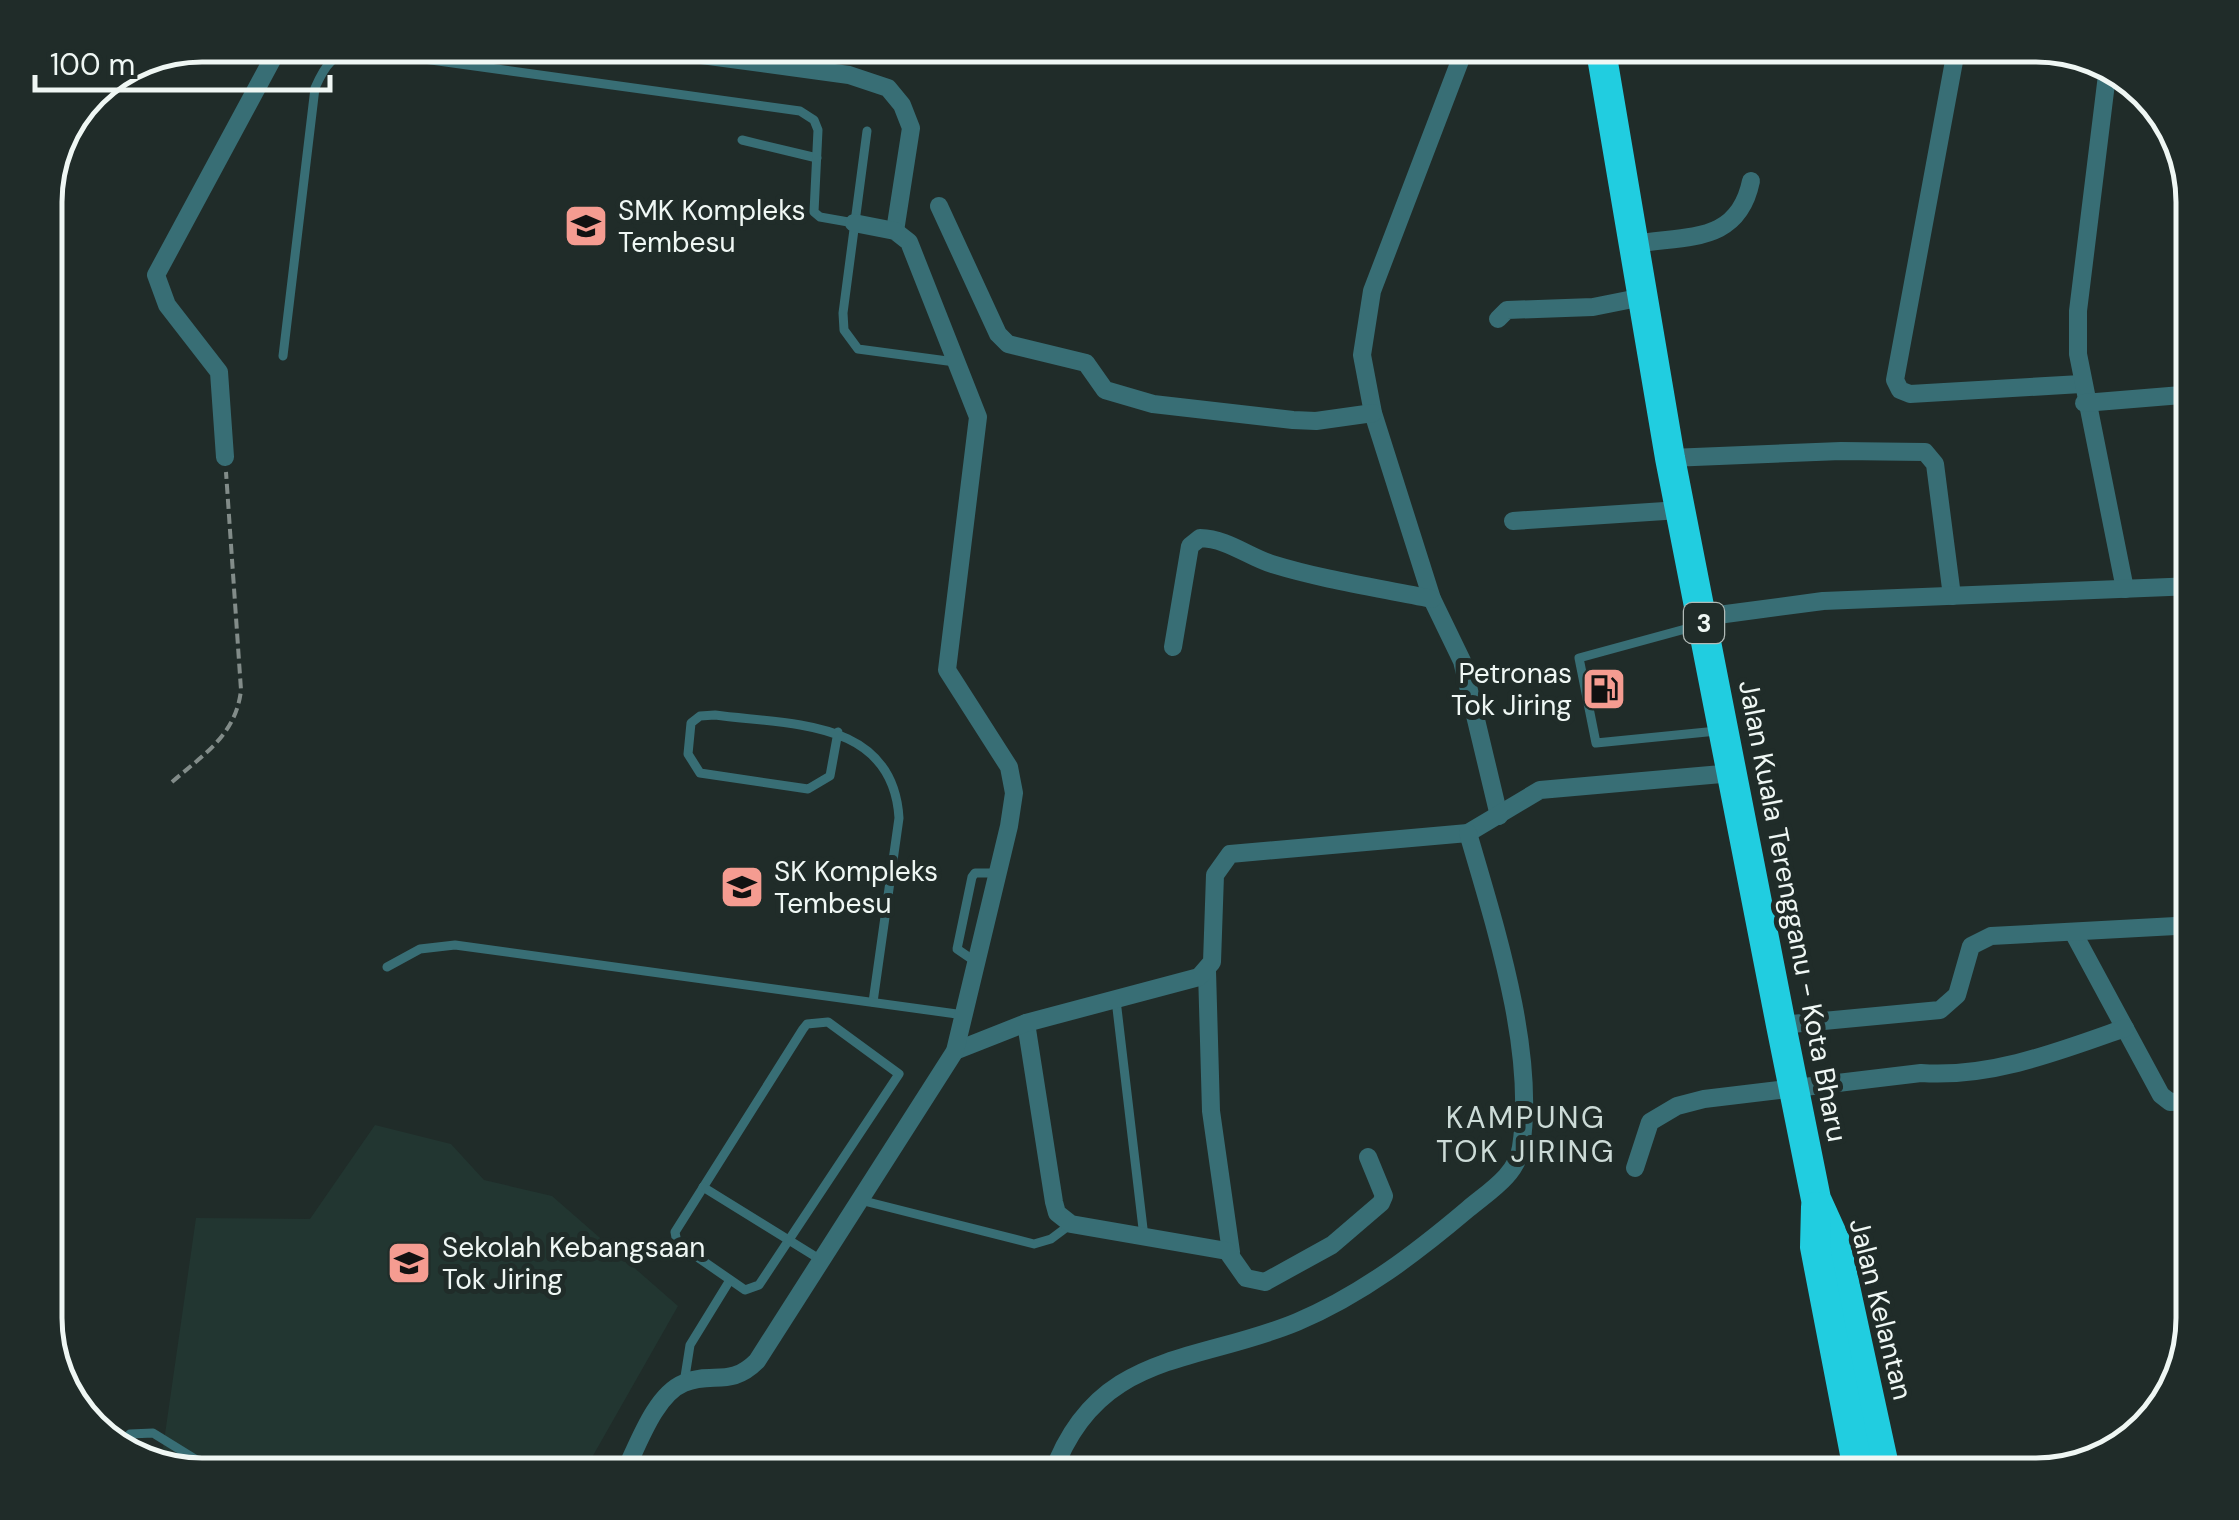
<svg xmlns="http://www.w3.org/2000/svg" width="2239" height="1520" font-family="'DM Sans',sans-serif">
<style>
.built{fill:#223631}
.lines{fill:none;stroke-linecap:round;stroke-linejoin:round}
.path{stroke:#828c89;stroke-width:4;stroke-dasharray:10 5;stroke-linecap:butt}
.lane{stroke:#386e75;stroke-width:9}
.street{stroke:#386e75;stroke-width:18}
.highway{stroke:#21cde0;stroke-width:30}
.labels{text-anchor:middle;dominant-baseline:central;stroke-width:10;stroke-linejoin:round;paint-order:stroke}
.shield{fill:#202c29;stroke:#b1bab7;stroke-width:2.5}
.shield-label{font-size:25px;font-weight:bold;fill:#eff7f4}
.poi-label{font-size:28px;fill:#eff7f4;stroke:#202c29;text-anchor:start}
.street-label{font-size:28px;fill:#eff7f4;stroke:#202c29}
.neighbourhood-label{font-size:30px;letter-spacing:2.5px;fill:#ccdbd7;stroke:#202c29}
.rim{fill:none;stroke:#eff7f4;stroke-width:5}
</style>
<rect width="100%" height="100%" fill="#202c29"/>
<path class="built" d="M375 1125 451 1144 484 1180 552 1196 678 1306 582 1475H202L161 1462 196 1218 310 1219Z"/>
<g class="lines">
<path class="path" d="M172 782C204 754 236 735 241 690L226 472"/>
<g class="lane">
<path d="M867 131 843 313 844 330 858 349 955 362"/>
<path d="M742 140 817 158"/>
<path d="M283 356 315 88C325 65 333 53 359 50L800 111 814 120 818 130 814 212 820 217 854 223"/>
<path d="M1700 625 1579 658 1596 743 1717 731"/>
<path d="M838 732 830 776 808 789 700 773 688 754 691 723 700 716 715 715C789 725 893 718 899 818L873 1002"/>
<path d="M976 962 957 949 972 877 975 873H998"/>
<path d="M387 967 420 949 455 945 964 1015"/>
<path d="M1116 1000 1144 1237"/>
<path d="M828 1022 899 1074 759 1285 745 1290 677 1243 675 1232 803 1029 807 1024Z"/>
<path d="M703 1187 821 1260"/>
<path d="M860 1200 1034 1244 1051 1239 1071 1224"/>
<path d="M684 1383 690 1345 730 1280"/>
<path d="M115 1448 130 1434 153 1433 221 1475"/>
</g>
<g class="street">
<path d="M627 45 849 75 888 88 902 105 911 128 895 231"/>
<path d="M1466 45 1372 291 1362 355 1373 413 1432 599 1462 661 1499 816"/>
<path d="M1805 45 1864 54"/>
<path d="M1907 45 1954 54"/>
<path d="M1957 45 1895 380 1900 390 1910 394 2081 384"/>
<path d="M2108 67 2078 311V354L2125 589"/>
<path d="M939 206 998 334 1008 344 1086 363 1105 390 1153 404 1293 420 1316 421 1373 413"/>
<path d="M1634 244C1688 235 1738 244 1751 181"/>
<path d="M1498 319 1507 310 1593 307 1643 297"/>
<path d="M2084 403 2194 394"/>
<path d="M225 457 219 372 167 305 156 275 280 45"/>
<path d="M1670 458 1841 451 1925 452 1935 464 1952 596"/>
<path d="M1513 521 1680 510"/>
<path d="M1703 617 1823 601 2194 586"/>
<path d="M1173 647 1190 546 1200 538C1228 539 1247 556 1272 564 1324 580 1379 588 1432 599"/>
<path d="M45 808V833"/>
<path d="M2074 934 2161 1095 2170 1102 2194 1101"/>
<path d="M1207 971 1211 1111 1231 1252"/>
<path d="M1026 1023 1054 1202 1057 1213 1071 1224 1227 1251 1246 1278 1265 1282 1332 1245 1381 1203 1384 1196 1368 1157"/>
<path d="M1781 1025 1940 1010 1957 995 1971 946 1991 936 2194 925"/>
<path d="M955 1051 1026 1023 1199 977 1212 962 1215 875 1230 854 1468 833 1540 790 1733 773"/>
<path d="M1635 1168 1650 1122 1677 1106 1704 1099 1921 1073C1991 1078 2060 1051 2125 1028"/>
<path d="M623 1475C637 1448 654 1395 684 1383 713 1371 730 1388 757 1361L955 1051 1009 826 1014 793 1009 767 947 670 978 417 909 242 895 231 854 223"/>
<path d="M1052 1475C1096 1350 1196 1364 1297 1322 1361 1295 1416 1253 1468 1209 1488 1192 1517 1175 1521 1147 1536 1051 1495 926 1468 833"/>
</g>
<g class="highway">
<path d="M1600 45 1670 458 1781 1025 1816 1199 1835 1241 1886 1475"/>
<path d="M1816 1207 1815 1247 1859 1475"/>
</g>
</g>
<defs>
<symbol id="school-square" viewBox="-11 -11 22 22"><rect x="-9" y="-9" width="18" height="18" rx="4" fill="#f59c91" stroke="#202c29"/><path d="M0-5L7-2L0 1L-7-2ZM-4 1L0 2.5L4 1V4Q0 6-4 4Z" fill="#111"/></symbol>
<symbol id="fuel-square" viewBox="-11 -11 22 22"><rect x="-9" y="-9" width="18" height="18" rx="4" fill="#f59c91" stroke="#202c29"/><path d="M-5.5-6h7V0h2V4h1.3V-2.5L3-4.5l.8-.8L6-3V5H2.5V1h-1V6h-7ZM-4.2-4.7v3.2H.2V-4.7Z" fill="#111"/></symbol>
</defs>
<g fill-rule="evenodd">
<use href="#school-square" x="561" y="201" width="50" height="50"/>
<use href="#fuel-square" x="1579" y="664" width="50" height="50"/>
<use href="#school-square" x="717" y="862" width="50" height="50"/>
<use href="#school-square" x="384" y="1238" width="50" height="50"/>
</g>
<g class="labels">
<rect class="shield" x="1684" y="603" width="40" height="40" rx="8"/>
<g class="shield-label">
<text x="1704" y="623">3</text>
</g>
<g class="poi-label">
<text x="618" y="210">SMK Kompleks<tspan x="618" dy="32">Tembesu</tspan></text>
<text x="1572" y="673" text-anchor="end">Petronas<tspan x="1572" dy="32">Tok Jiring</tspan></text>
<text x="774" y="871">SK Kompleks<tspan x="774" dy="32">Tembesu</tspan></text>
<text x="442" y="1247">Sekolah Kebangsaan<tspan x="442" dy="32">Tok Jiring</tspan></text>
</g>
<g class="street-label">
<text transform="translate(1793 911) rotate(79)">Jalan Kuala Terengganu - Kota Bharu</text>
<text transform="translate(1881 1309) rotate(76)">Jalan Kelantan</text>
</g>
<g class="neighbourhood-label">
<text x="1526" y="1117">KAMPUNG<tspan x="1526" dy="34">TOK JIRING</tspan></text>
</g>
</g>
<path d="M0 0H2239V1520H0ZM202 62H2036A140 140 0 0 1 2176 202V1318A140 140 0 0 1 2036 1458H202A140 140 0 0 1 62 1318V202A140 140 0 0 1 202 62Z" fill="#202c29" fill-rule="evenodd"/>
<path class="rim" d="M202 62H2036A140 140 0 0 1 2176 202V1318A140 140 0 0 1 2036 1458H202A140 140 0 0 1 62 1318V202A140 140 0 0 1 202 62Z"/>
<path d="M35 75v15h295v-15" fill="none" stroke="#eff7f4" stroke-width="5"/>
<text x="50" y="75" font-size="30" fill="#eff7f4" stroke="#202c29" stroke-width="8" paint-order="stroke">100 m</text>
</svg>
